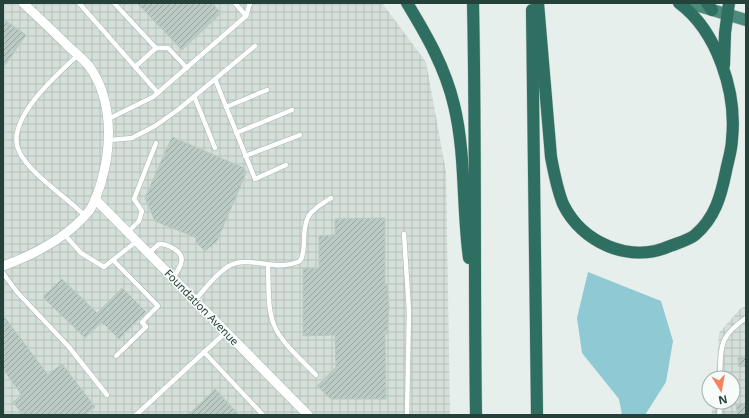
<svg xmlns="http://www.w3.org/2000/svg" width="749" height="418" font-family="'Noto Sans',sans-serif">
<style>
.industrial{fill:url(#industrial-grid)}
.water{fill:#8ec9d4}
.building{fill:url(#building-hatch);stroke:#b8c9c2}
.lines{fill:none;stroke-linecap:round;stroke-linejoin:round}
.service-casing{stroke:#a8b8b2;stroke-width:5.5}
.minor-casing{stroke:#a8b8b2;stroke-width:10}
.trunk-casing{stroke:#c2cac8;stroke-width:13}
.motorway-casing{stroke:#c2cac8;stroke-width:13}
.service{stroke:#fff;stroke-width:4.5}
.minor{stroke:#fff;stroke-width:9}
.trunk{stroke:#4c8a7c;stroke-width:12}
.motorway{stroke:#2f6f62;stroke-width:12}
.labels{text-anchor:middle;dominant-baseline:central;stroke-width:3;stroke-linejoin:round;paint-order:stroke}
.street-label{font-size:11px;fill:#24423a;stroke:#f7fbf9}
</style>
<defs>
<pattern id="industrial-grid" width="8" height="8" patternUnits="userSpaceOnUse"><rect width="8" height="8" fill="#d4dfda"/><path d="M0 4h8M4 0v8" fill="none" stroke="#b6c1bc"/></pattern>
<pattern id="building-hatch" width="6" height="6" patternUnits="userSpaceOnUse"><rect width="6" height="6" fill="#bbcac4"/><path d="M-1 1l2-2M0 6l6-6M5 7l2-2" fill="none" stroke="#98a6a0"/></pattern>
</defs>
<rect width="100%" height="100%" fill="#e6efeb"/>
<g class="industrial">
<path d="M3 3H382L426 62 446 172 450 415H3Z"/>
<path d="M746 306V415H711L714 402H733V378H716L719 333 740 309Z"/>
</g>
<path class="water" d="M588 272 661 301 673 341 666 382 645 415H622L619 399 582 353 577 318Z"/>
<g class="building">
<path d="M137 3H212L221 13 182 50Z"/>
<path d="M3 19 26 35 3 68Z"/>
<path d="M172 137 244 168 246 173 217 241 205 251 196 242 197 238 155 221 145 198Z"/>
<path d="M385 218V285H387L389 307 387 334H385L386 399H331L317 386 336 367 335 335 303 336V268H319V236L335 235V219Z"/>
<path d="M62 279 97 313 122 288 146 312 119 339 102 322 85 338 43 297Z"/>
<path d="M3 315 48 375 62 364 95 407 85 415H23L13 402 22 395 3 369Z"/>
<path d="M746 357V366L739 367 738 358Z"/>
<path d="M215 389 239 415H188Z"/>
<path d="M746 403V415H738L736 405Z"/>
</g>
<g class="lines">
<defs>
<g id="service">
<path d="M79 3 158 93"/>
<path d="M114 3 156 48H168L187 68"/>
<path d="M246 16 250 3"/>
<path d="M78 55C58 74 4 120 19 151 30 175 66 196 84 215"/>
<path d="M135 67 156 48"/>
<path d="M215 79 255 179 286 165"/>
<path d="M194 96 215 148"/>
<path d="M226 107 267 90"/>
<path d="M108 119 153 97 246 16 235 3"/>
<path d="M236 133 292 110"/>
<path d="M110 140 132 138 155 126 179 109 255 46"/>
<path d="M245 156 300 135"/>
<path d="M128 232 139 221 142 211 134 199 156 143"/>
<path d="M64 234 81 253 104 267 137 241"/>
<path d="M404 234 409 311 407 415"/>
<path d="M149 253 159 244C168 244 185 252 181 263 180 268 176 273 173 278"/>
<path d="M113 260 158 306 142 322 146 327 116 356"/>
<path d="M268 266C269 285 267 307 274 325 282 344 302 360 316 375"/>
<path d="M3 273 17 292 69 347 107 395"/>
<path d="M195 300C205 289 222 266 236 263 258 258 275 272 300 261 304 255 303 250 304 243 304 215 308 213 331 198"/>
<path d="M204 352 263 415"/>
<path d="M720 378C721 347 718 337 746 318"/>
<path d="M136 415 226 332"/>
<path d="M719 415 721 402"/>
</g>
<g id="minor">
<path d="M95 199 308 415"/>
<path d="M3 266C33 255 68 237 89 211 95 203 98 192 101 183 112 146 113 99 89 66 83 59 76 53 69 47 54 32 38 17 23 3"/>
</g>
<path id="trunk" d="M689 3 746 20"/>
<g id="motorway">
<path d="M407 3C427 36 445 67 454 105 466 154 462 208 469 258"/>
<path d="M473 3C476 140 474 278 476 415"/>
<path d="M538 3 551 157C554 173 557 189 563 204 582 243 630 264 670 246 678 243 689 240 695 235 715 218 721 196 726 171 728 161 732 149 732 139 737 92 717 31 679 3"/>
<path d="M707 3 712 10"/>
<path d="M532 10 537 415"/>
<path d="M724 65 725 33 729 3"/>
</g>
</defs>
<use href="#service" class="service-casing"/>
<use href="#minor" class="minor-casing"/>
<use href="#trunk" class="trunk-casing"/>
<use href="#motorway" class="motorway-casing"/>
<use href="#service" class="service"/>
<use href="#minor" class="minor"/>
<use href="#trunk" class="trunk"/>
<use href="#motorway" class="motorway"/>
</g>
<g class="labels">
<g class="street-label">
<text transform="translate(202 307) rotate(46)">Foundation Avenue</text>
</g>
</g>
<rect width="749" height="418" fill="none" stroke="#24423a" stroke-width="8"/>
<g transform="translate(721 390) rotate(169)"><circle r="19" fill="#f7fbf9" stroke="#a3b1ad"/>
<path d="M0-3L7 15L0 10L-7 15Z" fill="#f4845f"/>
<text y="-6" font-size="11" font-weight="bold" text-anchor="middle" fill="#24423a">N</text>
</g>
</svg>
